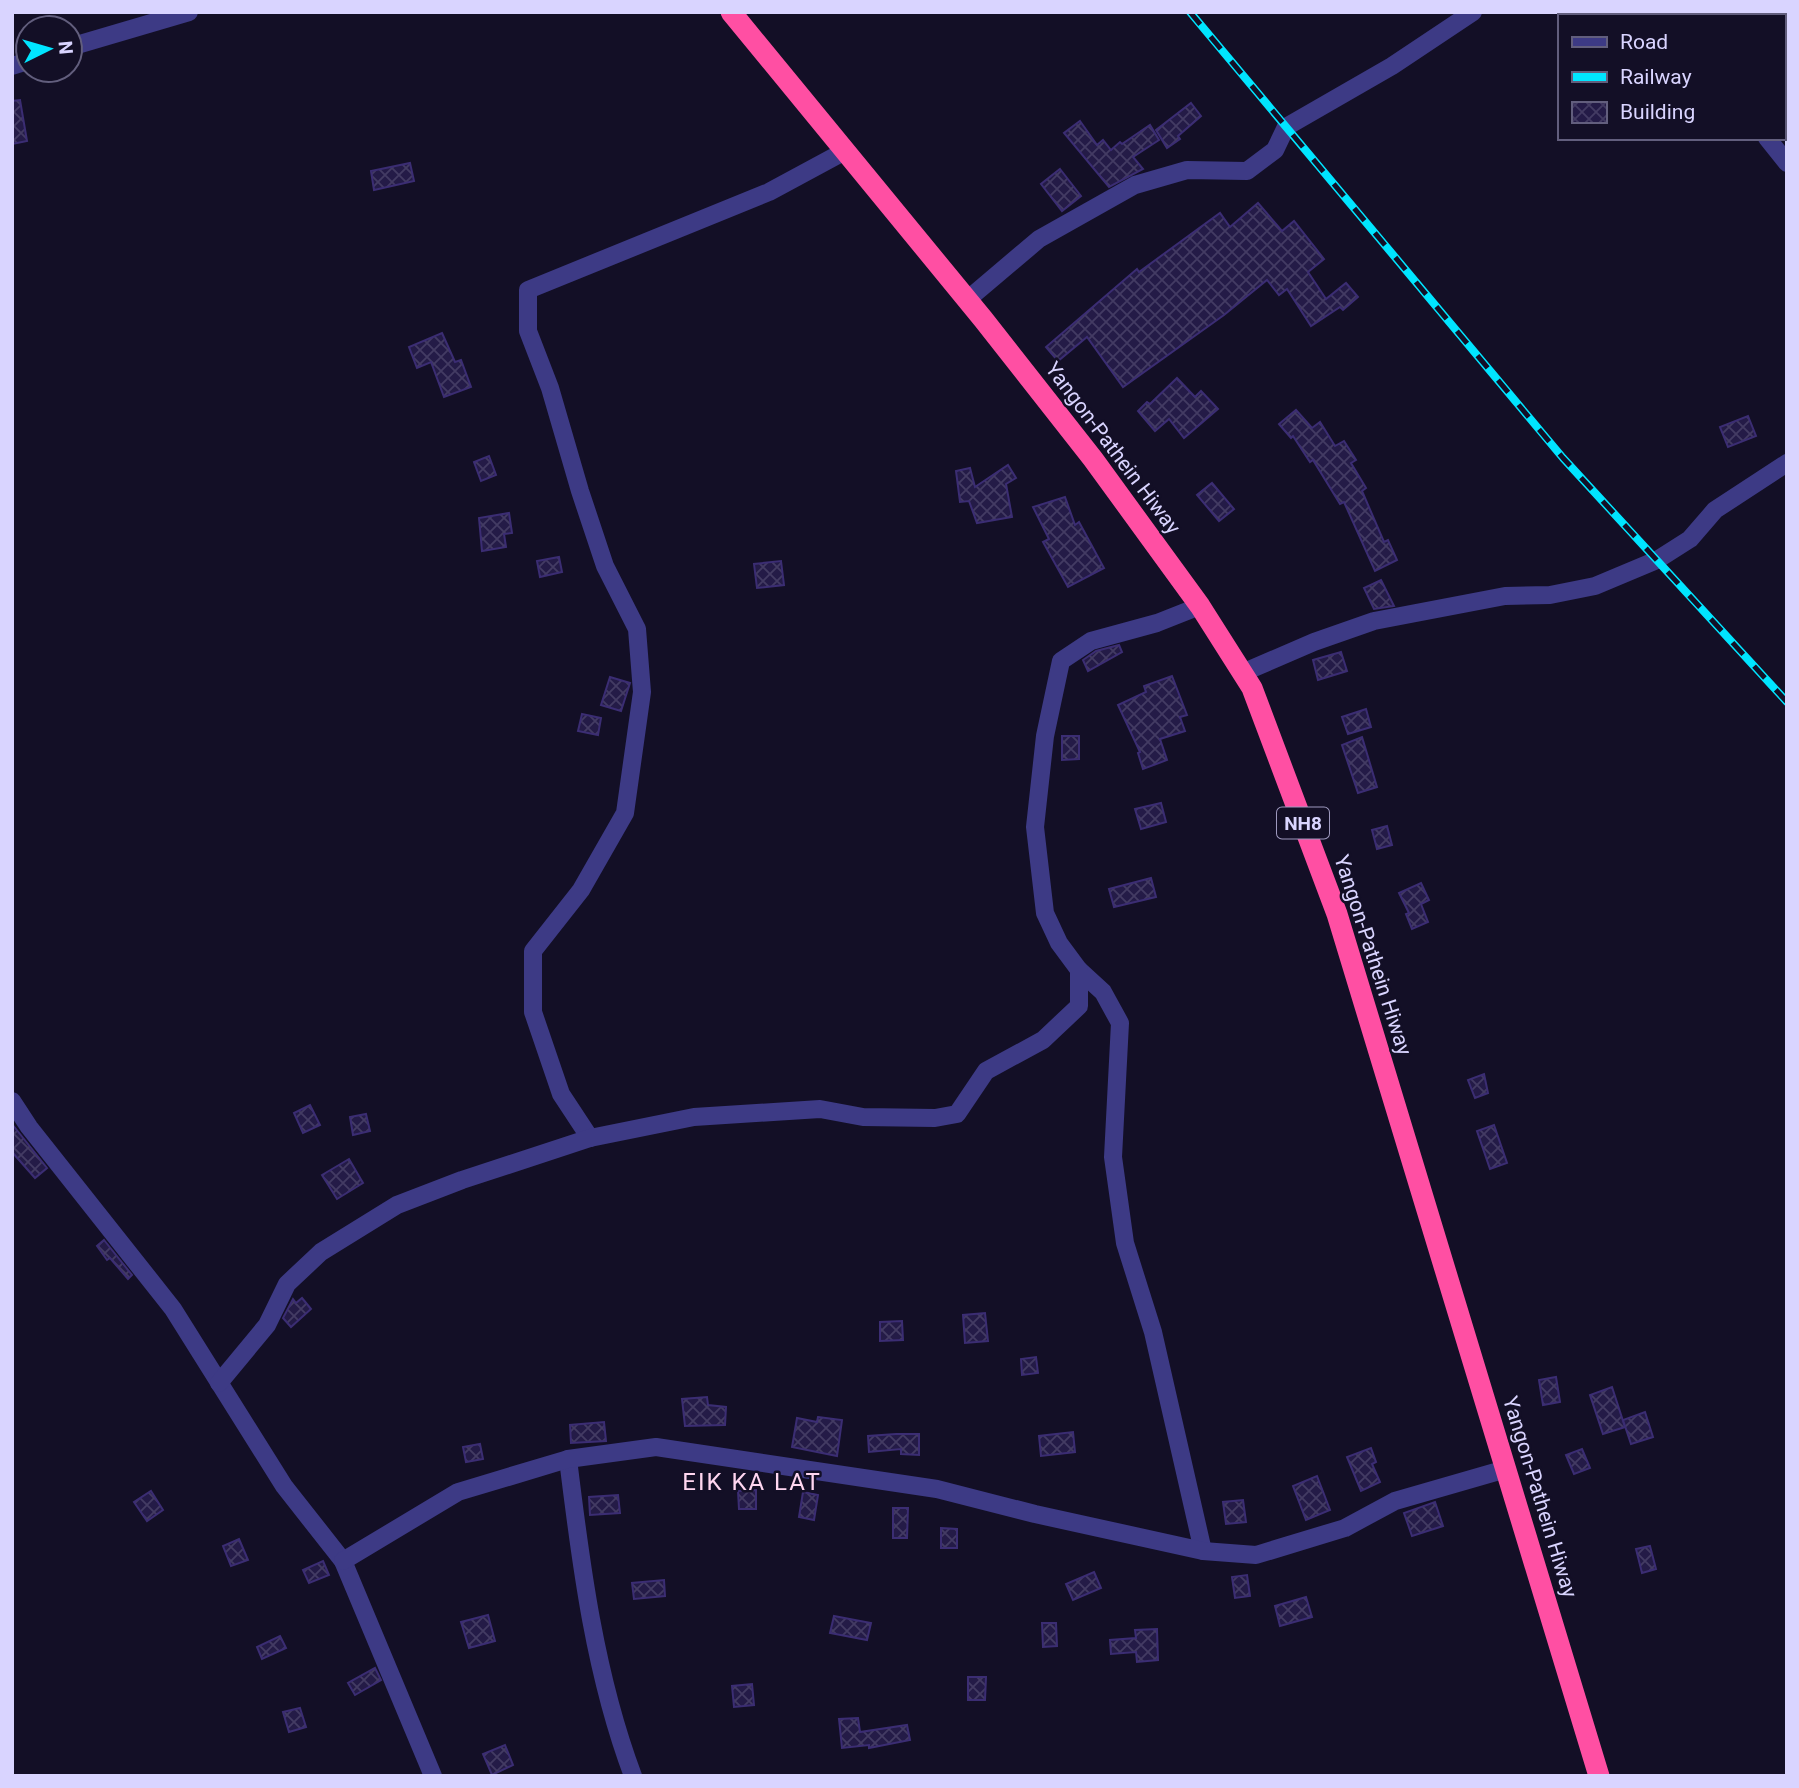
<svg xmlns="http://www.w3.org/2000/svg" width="1799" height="1788" font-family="Roboto,sans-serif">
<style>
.building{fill:url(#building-cross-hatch);stroke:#3b2d73;stroke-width:2}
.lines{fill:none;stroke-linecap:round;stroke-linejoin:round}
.minor{stroke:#3d3a85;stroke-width:18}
.highway{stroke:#ff4fa3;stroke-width:21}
.rail-casing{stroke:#00e5ff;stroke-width:8}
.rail{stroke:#130f26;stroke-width:5;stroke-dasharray:16;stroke-linecap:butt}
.labels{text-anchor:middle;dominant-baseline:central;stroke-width:5;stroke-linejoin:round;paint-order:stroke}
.shield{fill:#130f26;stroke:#9e99be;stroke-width:2}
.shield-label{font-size:19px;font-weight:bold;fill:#d9d4ff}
.street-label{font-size:21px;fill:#d9d4ff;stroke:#130f26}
.quarter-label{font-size:24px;letter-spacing:2px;fill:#ffd6f0;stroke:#130f26}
</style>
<defs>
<pattern id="building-cross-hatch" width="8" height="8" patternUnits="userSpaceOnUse" patternTransform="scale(1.75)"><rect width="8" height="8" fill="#241b47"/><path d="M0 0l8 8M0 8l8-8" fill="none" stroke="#433b63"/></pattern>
</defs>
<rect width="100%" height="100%" fill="#130f26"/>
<g class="building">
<path d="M20 100 27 141 12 144V101Z"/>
<path d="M1191 103 1201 116 1178 136 1180 139 1167 148 1156 130Z"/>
<path d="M1080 121 1097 145 1103 140 1111 150 1120 142 1122 144 1150 125 1159 140 1133 157 1143 169 1109 187 1064 133Z"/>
<path d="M410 163 414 181 374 190 371 171Z"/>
<path d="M1060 169 1081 196 1062 211 1041 184Z"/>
<path d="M1258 203 1282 231 1294 221 1324 259 1308 272 1326 299 1346 283 1358 297 1343 310 1340 307 1311 326 1287 289 1279 295 1267 280 1224 315 1123 387 1087 337 1058 361 1046 347 1137 269 1139 272 1220 213 1230 227Z"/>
<path d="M442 333 455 362 461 360 471 387 444 397 431 362 417 368 409 347Z"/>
<path d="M1177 378 1195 397 1201 391 1218 409 1184 438 1169 419 1155 431 1138 411 1147 402 1150 404Z"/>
<path d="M1296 410 1312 428 1320 422 1335 446 1344 441 1356 460 1351 463 1366 488 1362 491 1384 542 1388 540 1397 560 1375 571 1344 502 1340 504 1313 460 1310 462 1293 436 1291 438 1279 424Z"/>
<path d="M1748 416 1756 436 1728 447 1720 427Z"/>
<path d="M489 456 496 475 481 481 474 462Z"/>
<path d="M1008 465 1016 478 1006 484 1012 517 977 523 969 501 960 502 956 471 970 468 975 487Z"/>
<path d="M1212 483 1234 509 1219 521 1197 495Z"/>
<path d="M1065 497 1075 525 1079 522 1104 568 1068 587 1043 542 1049 539 1033 507Z"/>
<path d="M509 513 512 533 504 534 506 547 482 551 479 518Z"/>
<path d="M559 557 562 572 540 577 537 561Z"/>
<path d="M781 561 784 585 757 588 754 564Z"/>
<path d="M1381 580 1394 606 1374 609 1364 588Z"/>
<path d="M1119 645 1122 652 1088 671 1083 660 1096 651Z"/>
<path d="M1341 652 1347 671 1318 680 1313 660Z"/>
<path d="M1172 676 1187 715 1180 717 1185 731 1160 739 1167 760 1143 769 1138 753 1140 752 1118 705 1146 692 1144 686Z"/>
<path d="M610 677 630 683 621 711 601 705Z"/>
<path d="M1366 709 1371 727 1348 734 1342 717Z"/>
<path d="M582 714 601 718 598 735 578 731Z"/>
<path d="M1062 736H1079V759L1062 760Z"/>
<path d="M1362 737 1377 787 1358 793 1342 745Z"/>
<path d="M1161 803 1166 822 1141 829 1135 809Z"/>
<path d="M1387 826 1392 845 1377 849 1372 830Z"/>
<path d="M1151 878 1156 897 1114 907 1109 889Z"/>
<path d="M1421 883 1429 900 1421 904 1428 922 1412 929 1406 914 1409 913 1399 893Z"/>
<path d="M1484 1074 1488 1093 1475 1098 1468 1080Z"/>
<path d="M310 1105 320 1125 303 1133 294 1113Z"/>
<path d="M366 1114 370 1131 353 1135 350 1117Z"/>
<path d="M12 1124 47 1168 35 1178 12 1152Z"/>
<path d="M1494 1125 1507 1163 1490 1169 1477 1131Z"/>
<path d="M349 1159 363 1183 337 1199 322 1175Z"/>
<path d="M104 1240 132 1275 128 1279 110 1258 107 1260 97 1246Z"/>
<path d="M302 1298 311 1309 291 1327 283 1318 293 1299 296 1303Z"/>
<path d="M985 1313 988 1341 965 1343 963 1315Z"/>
<path d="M902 1321 903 1340 880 1341V1322Z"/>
<path d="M1036 1357 1038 1373 1022 1375 1021 1359Z"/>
<path d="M1556 1377 1560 1402 1543 1405 1539 1380Z"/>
<path d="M1612 1387 1625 1427 1603 1434 1590 1395Z"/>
<path d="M707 1397 708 1405 726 1407 725 1425 685 1426 682 1399Z"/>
<path d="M1645 1412 1653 1437 1631 1444 1623 1420Z"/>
<path d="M818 1417 842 1420 837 1456 792 1447 797 1418 817 1422Z"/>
<path d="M604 1422 606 1441 571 1443 570 1425Z"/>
<path d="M1073 1432 1075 1452 1041 1456 1039 1436Z"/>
<path d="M896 1434H919V1455L901 1454V1449L869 1452 868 1436Z"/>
<path d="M480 1444 483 1459 466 1462 463 1447Z"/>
<path d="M1371 1448 1376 1462 1372 1464 1380 1482 1361 1491 1347 1457Z"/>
<path d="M1582 1449 1590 1468 1574 1474 1566 1455Z"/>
<path d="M1317 1476 1330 1510 1306 1520 1293 1486Z"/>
<path d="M756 1490V1509H739L738 1491Z"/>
<path d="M151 1491 163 1510 147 1521 134 1502Z"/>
<path d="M803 1492 818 1495 814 1520 799 1517Z"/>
<path d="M618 1495 620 1513 590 1515 589 1497Z"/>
<path d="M1243 1500 1246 1522 1226 1524 1223 1502Z"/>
<path d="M1435 1502 1443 1526 1412 1536 1404 1513Z"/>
<path d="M893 1508H908L907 1538H893Z"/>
<path d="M941 1528 957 1529V1548H941Z"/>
<path d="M239 1539 248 1560 231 1566 223 1546Z"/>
<path d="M1650 1546 1656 1569 1642 1573 1636 1549Z"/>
<path d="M323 1561 329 1575 309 1583 303 1570Z"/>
<path d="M1094 1572 1101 1588 1073 1600 1066 1584Z"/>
<path d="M1247 1575 1250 1596 1235 1598 1232 1577Z"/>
<path d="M664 1580 665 1596 634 1599 632 1583Z"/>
<path d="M1306 1597 1312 1617 1280 1626 1275 1606Z"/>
<path d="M488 1615 495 1641 469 1648 461 1622Z"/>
<path d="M834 1616 871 1623 867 1640 830 1633Z"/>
<path d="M1042 1623H1056L1057 1646 1043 1647Z"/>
<path d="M1157 1629 1158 1660 1137 1662 1136 1652 1111 1654 1110 1640 1136 1638 1135 1630Z"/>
<path d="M280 1636 286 1648 262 1659 257 1647Z"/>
<path d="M375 1668 381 1680 355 1695 348 1683Z"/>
<path d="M968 1677H986L985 1700H968Z"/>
<path d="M752 1684 754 1705 734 1707 732 1686Z"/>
<path d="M300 1708 306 1727 289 1732 283 1712Z"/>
<path d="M858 1718 860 1732 907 1725 910 1740 869 1748V1745L842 1748 839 1719Z"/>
<path d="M505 1745 513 1765 492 1775 483 1754Z"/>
</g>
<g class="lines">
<g class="minor">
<path d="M1663 12 1666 16"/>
<path d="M70 47 189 12"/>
<path d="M12 66 28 61"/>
<path d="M1767 138 1787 163"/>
<path d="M967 300 1039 239 1135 185 1187 170 1247 171 1275 150 1286 127 1392 66 1473 12"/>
<path d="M1242 673 1314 642 1374 621 1505 596 1550 595 1595 586 1657 560 1690 539 1715 510 1787 463"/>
<path d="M1079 970 1103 992 1120 1023 1113 1157 1125 1243 1153 1332 1203 1551"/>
<path d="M12 1101 29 1127 173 1309 284 1486 343 1561 433 1776"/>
<path d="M590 1138 561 1094 533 1012V951L581 890 625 813 642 692 637 629 605 566 580 491 550 388 528 331V290L769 192 845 151"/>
<path d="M219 1383 267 1325 287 1284 321 1252 397 1205 462 1180 590 1138 694 1117 820 1109 863 1117 935 1118 957 1114 986 1071 1043 1040 1079 1006V970L1059 943 1045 913 1035 827 1045 736 1061 661 1091 641 1157 623 1200 606"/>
<path d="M568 1459C581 1566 595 1675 633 1776"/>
<path d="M343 1561 458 1492 568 1459 656 1447 937 1489 1035 1514 1203 1551 1256 1555 1345 1528 1395 1501 1506 1469"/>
</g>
<path class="highway" d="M731 12 983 319 1093 459 1200 606 1252 688 1337 914 1599 1776"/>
<defs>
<path id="rail" d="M1190 12 1563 458 1787 702"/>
</defs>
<use href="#rail" class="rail-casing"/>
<use href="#rail" class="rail"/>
</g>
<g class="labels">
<rect class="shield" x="1277" y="807.5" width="52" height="31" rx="5"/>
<g class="shield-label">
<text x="1303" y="823">NH8</text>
</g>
<g class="street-label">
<text transform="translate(1113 448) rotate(53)">Yangon-Pathein Hiway</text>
<text transform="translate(1373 955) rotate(72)">Yangon-Pathein Hiway</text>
<text transform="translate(1540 1497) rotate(73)">Yangon-Pathein Hiway</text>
</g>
<g class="quarter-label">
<text x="752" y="1482">EIK KA LAT</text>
</g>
</g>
<rect width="1799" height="1788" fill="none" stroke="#d9d4ff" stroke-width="28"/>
<rect x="1558" y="14" width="228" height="126" fill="#130f26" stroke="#625e7d" stroke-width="2"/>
<rect x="1572" y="37" width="35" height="10" fill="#3d3a85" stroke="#625e7d" stroke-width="2"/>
<text x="1620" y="49" font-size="21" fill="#d9d4ff">Road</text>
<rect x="1572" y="72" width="35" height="10" fill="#00e5ff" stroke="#625e7d" stroke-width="2"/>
<text x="1620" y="84" font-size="21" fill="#d9d4ff">Railway</text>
<rect x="1572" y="102" width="35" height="21" fill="url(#building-cross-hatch)" stroke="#625e7d" stroke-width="2"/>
<text x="1620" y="119" font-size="21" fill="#d9d4ff">Building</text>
<g transform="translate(49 49) rotate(85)"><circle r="33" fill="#130f26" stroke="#625e7d" stroke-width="2"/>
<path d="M0-5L12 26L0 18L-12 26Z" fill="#00e5ff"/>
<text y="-10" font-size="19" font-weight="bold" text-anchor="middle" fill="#d9d4ff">N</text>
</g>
</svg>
